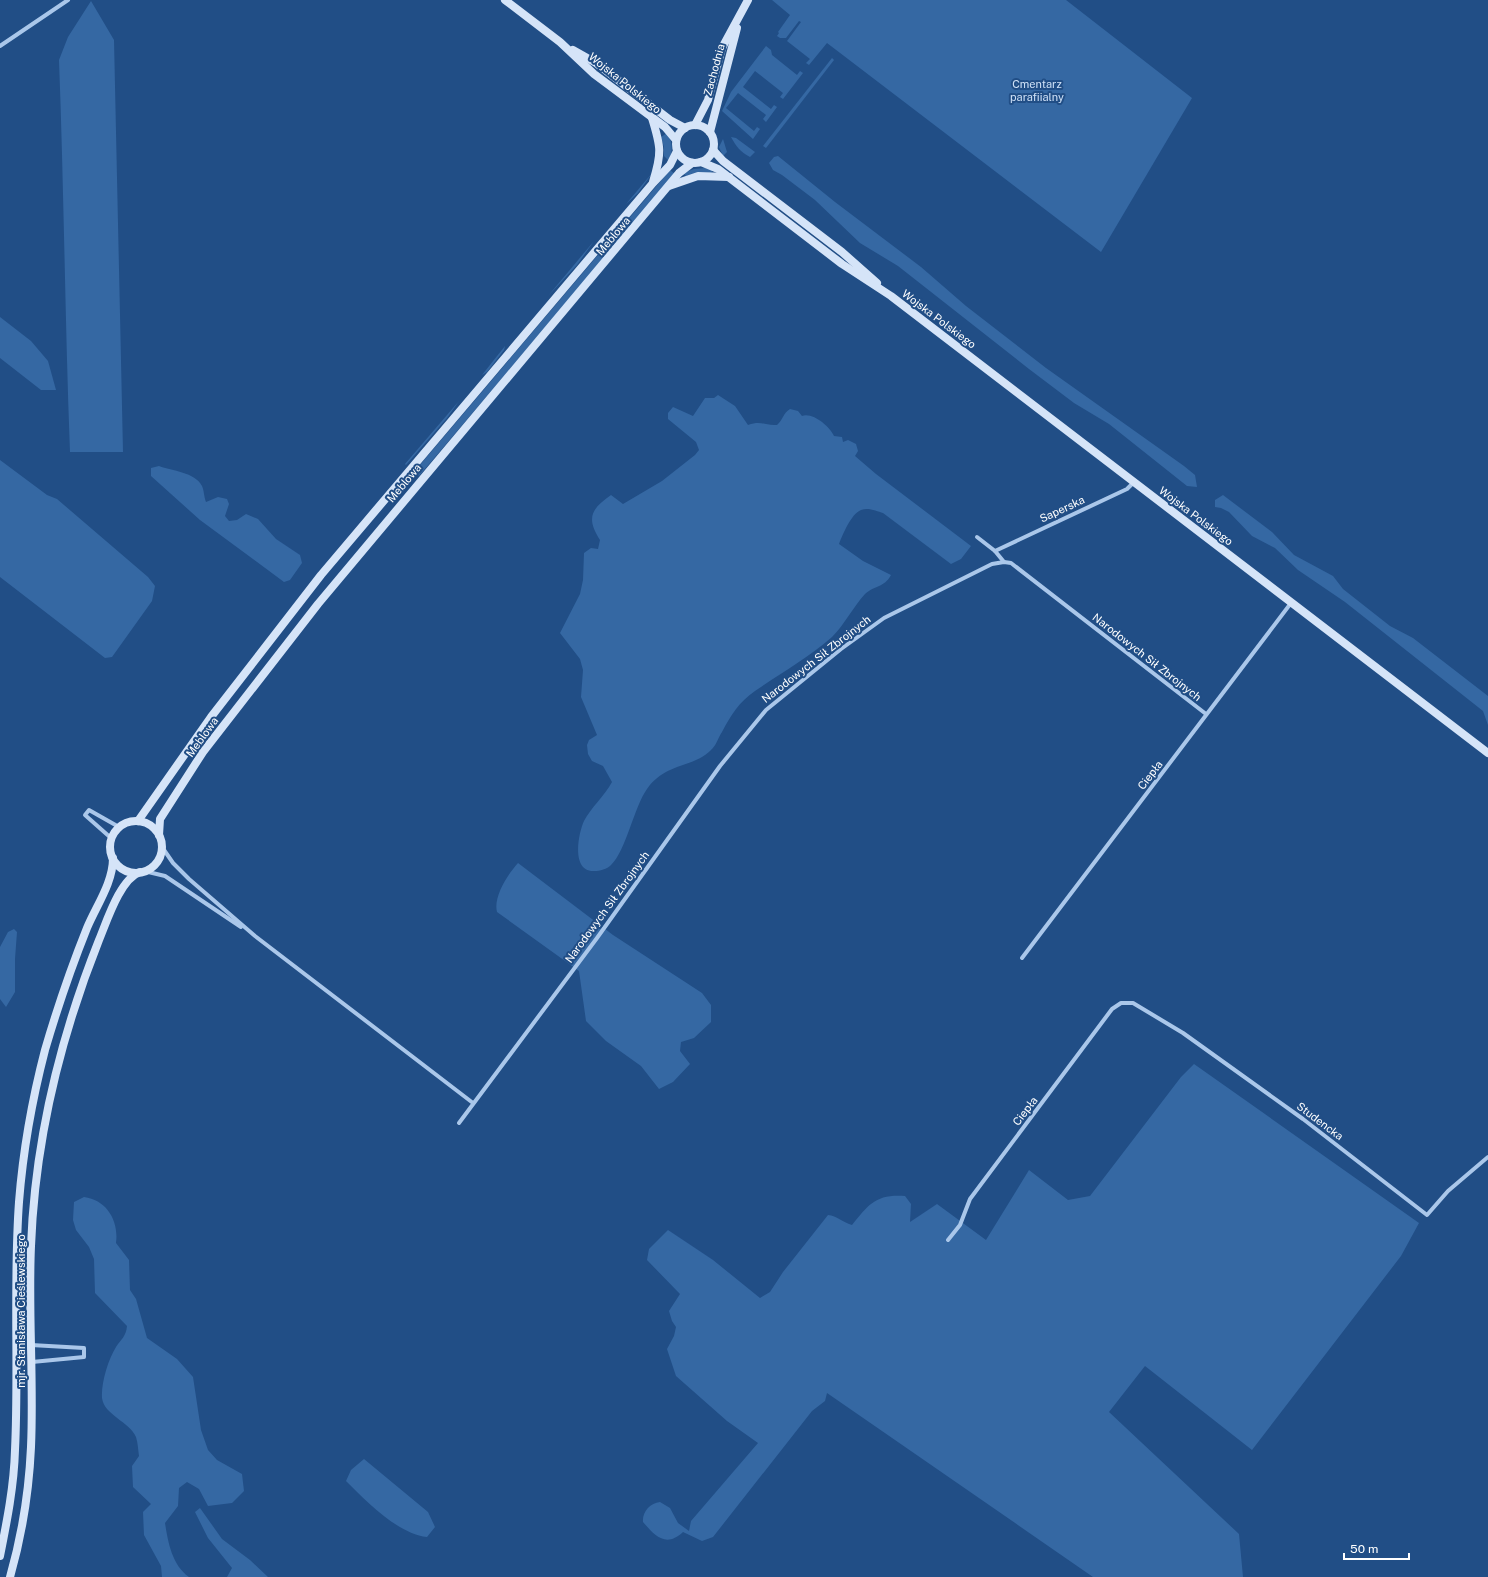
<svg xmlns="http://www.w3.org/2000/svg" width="1488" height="1577" font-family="'Public Sans',sans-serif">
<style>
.green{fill:#3568a3}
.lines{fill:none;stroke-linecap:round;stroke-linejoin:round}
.minor{stroke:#aac7ea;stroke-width:4}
.secondary{stroke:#d5e4f8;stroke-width:8}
.labels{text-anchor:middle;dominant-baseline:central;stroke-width:4;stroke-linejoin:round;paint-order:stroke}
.street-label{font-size:11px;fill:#fff;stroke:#214e86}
.park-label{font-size:11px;fill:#cfe1f7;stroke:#214e86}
</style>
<rect width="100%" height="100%" fill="#214e86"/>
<g class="green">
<path d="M772 0H1066L1192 98 1101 252 827 43 809 65 806 63 810 59 787 41 801 22 799 21 786 38H780L777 36 779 33 778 32 790 15Z"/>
<path d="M91 1 114 40 123 452H70C65 322 64 191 59 60L68 37Z"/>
<path d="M766 46 771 50 772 55 797 75 800 71 803 73 783 99 780 97 783 93 755 71 743 87 771 109 774 105 777 107 766 122 763 119 766 115 738 93 726 108 754 131 757 127 760 129 753 139 722 111 731 92Z"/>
<path d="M832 58 834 60 766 148 763 146Z"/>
<path d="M667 133C673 141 673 152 669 161L664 156V147L661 137Z"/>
<path d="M731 137 736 138 755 152 750 157C740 152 736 146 731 137Z"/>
<path d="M723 139 727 152 723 156 719 147Z"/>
<path d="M778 156 835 202 921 267 966 306 1046 368 1184 466 1195 475 1197 487 1187 486 1109 424 1074 403 1029 369 898 266 860 243 815 200 782 175 773 170 769 163 774 157Z"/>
<path d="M705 168 713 170 711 173 697 172 686 176 683 173 694 169Z"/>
<path d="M670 170 675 174 419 476 414 472Z"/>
<path d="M653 172 638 193 626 204Z"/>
<path d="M594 241 577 265 548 296Z"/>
<path d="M0 317 31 341 48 361 56 390H41L0 358Z"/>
<path d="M505 346 504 350 487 372 482 375Z"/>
<path d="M718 395 735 406 748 425C762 420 764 426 777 425 783 420 783 413 790 409L798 411 802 416C813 412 830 427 834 436L842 437 843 442 848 440 856 444 858 451 855 456 876 474 971 546 961 559 951 564 883 513C877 511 868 507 861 510 851 514 843 534 839 544L863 561 891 575C884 588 875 585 865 594 853 607 845 624 832 637 808 658 781 673 755 691 739 702 731 715 722 732 718 738 716 746 711 750 694 768 666 762 647 789 634 807 626 851 611 865 607 869 600 871 594 871 571 872 578 834 584 821 590 809 605 795 612 782L603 766 592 761 588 754 587 745 589 740 597 735 581 697 583 670 580 659 560 633 580 594 583 580 584 553 591 548 598 549 600 540C586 518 591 509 611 495L623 504 662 481 695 455 699 450 696 442 668 419V413L673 407 693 416 705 398H714Z"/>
<path d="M459 401 447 418 406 465 405 464Z"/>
<path d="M0 460 47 495 57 499 148 577 155 586 152 601 112 657 105 658 0 577Z"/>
<path d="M159 466C172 471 195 472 202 486 204 490 204 497 206 502L218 497 227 499 229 504 225 516 229 521 237 520 246 514 258 519 276 539 300 555 302 563 290 580 284 582 200 520 151 476V468Z"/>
<path d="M1223 495 1272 532 1294 555 1333 576 1343 589 1390 626 1413 638 1488 696V725L1483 711 1345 602 1298 570 1275 548 1252 536 1229 512 1221 508 1215 507V500Z"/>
<path d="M518 863 613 935 702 993 711 1005V1022L694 1038 681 1042 680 1051 690 1064 673 1082 659 1089 641 1066 606 1041 586 1021 579 971 497 912C493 897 508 874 518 863Z"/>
<path d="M14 929 17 932 15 959V992L6 1007 0 999V947L8 932Z"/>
<path d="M1194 1064 1419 1223 1401 1256 1252 1450 1145 1366 1109 1412 1239 1534 1243 1577H1093L827 1393 825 1401 812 1411 713 1537 702 1541 683 1532C666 1548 655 1536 643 1522 642 1512 650 1503 660 1502L670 1508 678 1523 689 1531 691 1521 758 1443 727 1421 676 1376 667 1349 674 1336 676 1327 672 1321 669 1311 680 1294 647 1260 649 1249 668 1230 713 1260 760 1298 770 1292 783 1272 828 1215C837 1216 842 1222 852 1225 869 1204 876 1194 905 1196L911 1204 910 1222 937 1204 986 1240 1029 1170 1068 1200 1090 1196 1181 1077Z"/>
<path d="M84 1197C107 1200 119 1221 116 1243L129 1260 130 1290 136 1299 147 1338 177 1359 193 1377 201 1430 208 1450 217 1460 242 1474 244 1491 232 1503 208 1506 199 1489 187 1482 179 1488 178 1506 165 1523C168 1542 172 1565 189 1577H162L161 1566 144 1535 143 1512 151 1504 133 1487 132 1466 139 1456C138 1450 138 1443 136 1437 130 1422 104 1415 102 1398 101 1383 108 1360 116 1347 121 1339 126 1337 127 1326L95 1293 94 1259 89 1247 76 1230 73 1220 74 1202Z"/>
<path d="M364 1459 428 1512 435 1527 427 1537C398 1534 366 1501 346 1481L351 1470Z"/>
<path d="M200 1508 222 1539 250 1560 268 1577H227L232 1568 208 1538 195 1512Z"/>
</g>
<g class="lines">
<g class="minor">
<path d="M0 46 68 0"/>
<path d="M977 537 995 551 1004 562"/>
<path d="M995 551 1127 489 1134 482"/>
<path d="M111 838 85 815 89 810 119 827"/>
<path d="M162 847 173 863 189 879 255 936 473 1103"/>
<path d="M144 871 165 876 241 927"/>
<path d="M1022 958 1291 603"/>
<path d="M459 1123 597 938 720 766 766 710 841 649 884 618 992 564 1004 562 1011 563 1206 714"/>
<path d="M948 1240 960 1225 970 1199 1112 1009 1121 1003H1133L1183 1033 1303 1119 1427 1215 1448 1191 1488 1157"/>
<path d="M31 1345 84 1348V1357L32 1362"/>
</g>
<g class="secondary">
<path d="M505 0 560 42 594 74 665 127 676 140"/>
<path d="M573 50 596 63 670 120 685 128"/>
<path d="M652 118C661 147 662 153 653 182"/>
<path d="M695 125 708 100 722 48 748 0"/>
<circle cx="695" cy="144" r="19"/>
<path d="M710 132 737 28"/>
<path d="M713 150 723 161 842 252 877 283"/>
<path d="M701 162 718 169 842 264 891 296 1488 753"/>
<path d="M669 186 698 176 729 177"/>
<circle cx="136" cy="847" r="26"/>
<path d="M138 821 211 717 321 575 653 183 670 165 677 151"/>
<path d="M159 835 160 819 203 752 318 604 679 173 692 163"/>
<path d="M0 1556C7 1521 14 1486 15 1450 19 1367 13 1285 19 1202 23 1151 32 1100 45 1050 57 1009 71 968 87 928 96 906 113 883 113 858"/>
<path d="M10 1577C22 1535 29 1491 31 1447 34 1380 28 1313 31 1246 35 1140 60 1038 99 940 107 921 120 879 140 872"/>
</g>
</g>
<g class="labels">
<g class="street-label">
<text transform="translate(714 70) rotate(-75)">Zachodnia</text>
<text transform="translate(625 83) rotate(39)">Wojska Polskiego</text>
<text transform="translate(613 236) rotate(-50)">Meblowa</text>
<text transform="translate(939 319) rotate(37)">Wojska Polskiego</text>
<text transform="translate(404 483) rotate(-50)">Meblowa</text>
<text transform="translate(1062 509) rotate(-25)">Saperska</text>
<text transform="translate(1196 516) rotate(37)">Wojska Polskiego</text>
<text transform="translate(1147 657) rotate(38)">Narodowych Sił Zbrojnych</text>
<text transform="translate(816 659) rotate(-38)">Narodowych Sił Zbrojnych</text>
<text transform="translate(202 737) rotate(-54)">Meblowa</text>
<text transform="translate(1150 775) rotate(-53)">Ciepła</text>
<text transform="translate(607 907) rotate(-54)">Narodowych Sił Zbrojnych</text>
<text transform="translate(1025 1111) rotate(-53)">Ciepła</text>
<text transform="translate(1320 1121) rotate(37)">Studencka</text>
<text transform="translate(21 1311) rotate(-90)">mjr. Stanisława Cieślewskiego</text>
</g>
<g class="park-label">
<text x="1037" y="84">Cmentarz<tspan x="1037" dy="13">parafiialny</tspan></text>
</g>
</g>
<path d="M1344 1553v6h65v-6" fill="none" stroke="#ffffff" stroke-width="2"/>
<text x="1350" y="1553" font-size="12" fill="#ffffff" stroke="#214e86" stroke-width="3" paint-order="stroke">50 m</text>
</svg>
